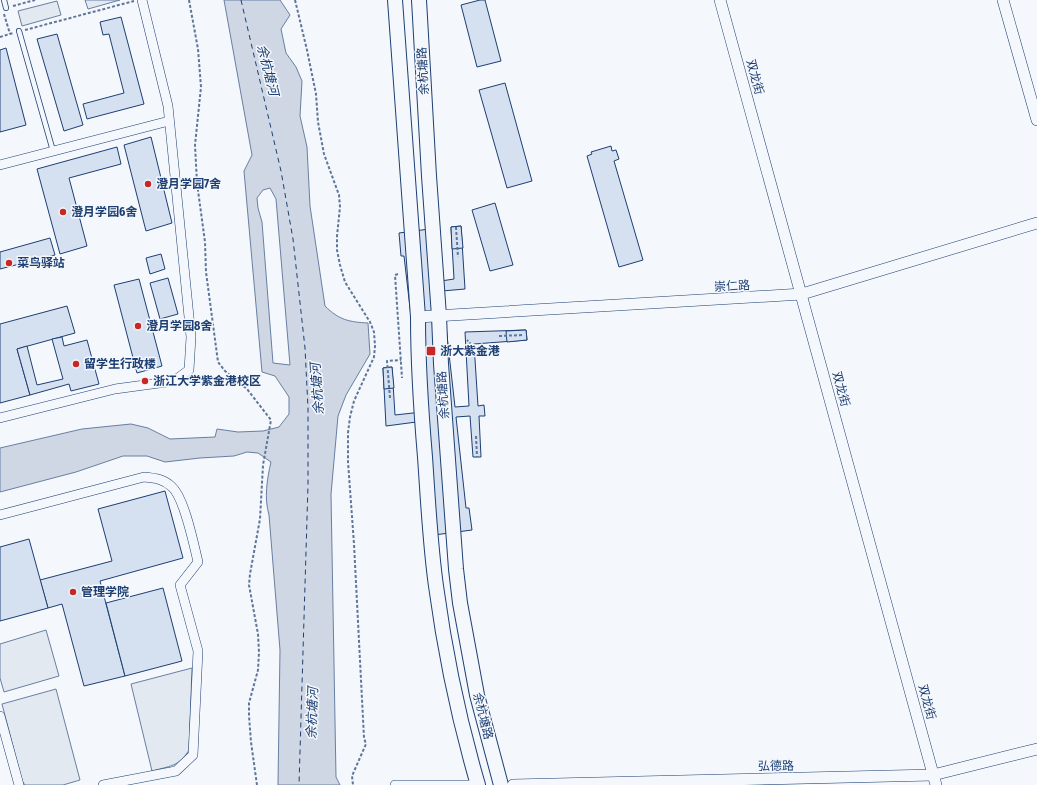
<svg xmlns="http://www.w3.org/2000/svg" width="1037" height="785" font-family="'Fira Sans Condensed','Noto Sans SC',sans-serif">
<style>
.green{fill:#e3e9f0;stroke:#687fa3}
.water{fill:#cfd7e4;stroke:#687fa3;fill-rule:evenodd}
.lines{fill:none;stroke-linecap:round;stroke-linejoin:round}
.ferry{stroke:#1d3f73;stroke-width:1;stroke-dasharray:5 4;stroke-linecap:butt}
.building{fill:#d5e0f0;stroke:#1d3f73}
.service-casing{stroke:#1d3f73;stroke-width:6}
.minor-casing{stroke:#1d3f73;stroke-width:10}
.tertiary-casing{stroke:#1d3f73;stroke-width:12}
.primary-casing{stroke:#1d3f73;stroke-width:16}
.path{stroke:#5e769c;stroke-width:2;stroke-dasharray:3 2;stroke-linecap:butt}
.service{stroke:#f4f7fb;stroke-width:4.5}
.minor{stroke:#f4f7fb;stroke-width:9}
.tertiary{stroke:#f4f7fb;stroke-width:11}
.primary{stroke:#f4f7fb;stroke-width:14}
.poi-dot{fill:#c62828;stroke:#f4f7fb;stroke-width:1.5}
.labels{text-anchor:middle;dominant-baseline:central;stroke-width:3;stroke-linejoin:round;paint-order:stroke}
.street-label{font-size:12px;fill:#1d3f73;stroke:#f4f7fb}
.poi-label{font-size:12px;font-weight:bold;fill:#1d3f73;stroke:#f4f7fb;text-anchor:start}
.water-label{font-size:13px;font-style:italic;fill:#1d3f73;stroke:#f4f7fb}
</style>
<rect width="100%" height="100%" fill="#f4f7fb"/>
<g class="green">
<path d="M85 0H120L88 9Z"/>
<path d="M57 1 61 15 22 26 18 11Z"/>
<path d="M46 630 59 676 4 692 0 678V644Z"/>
<path d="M192 668 189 750C179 767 169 766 152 771L131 684Z"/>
<path d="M56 689 80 780 63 785H25L22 781 2 704Z"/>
</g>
<path class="water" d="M224 0H280L290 15 281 29 286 53 296 67 302 81 300 116 307 147 310 206 325 306C339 320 349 322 368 323L370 354 346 395 338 416 331 494 336 777 340 785H278L280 650 269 515C264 498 267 479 271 462L258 453 247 452 234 456 200 458 165 462 147 456H123L76 472 0 492V448L82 429 131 424 148 428 170 439 215 437 217 429 238 432 263 431 279 427 289 414V397L275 376 262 372 244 171 252 155ZM270 188 276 199 290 365 273 363 262 222 258 208 257 198 263 190Z"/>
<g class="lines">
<path class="ferry" d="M241 0 281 171 293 239 305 348 308 408V485L299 785"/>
</g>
<g class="building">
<path d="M480 0H485L501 61 477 67 461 5Z"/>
<path d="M121 17 144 104 87 119 83 104 124 93 109 34 103 35 100 22Z"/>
<path d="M57 34 83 125 64 131 37 39Z"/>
<path d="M6 48 26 125 0 132V50Z"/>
<path d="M505 83 532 181 507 188 479 90Z"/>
<path d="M151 137 172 223 146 231 124 145Z"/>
<path d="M611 146 612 151 616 150 619 159 614 161 643 260 619 267 587 156 592 154 591 152Z"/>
<path d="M117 147 121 164 69 178 87 246 60 254 37 169Z"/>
<path d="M495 203 513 265 490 271 472 210Z"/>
<path d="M461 226 465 289 442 291 455 407 469 406 465 332 526 330 527 340 474 344 478 406 484 405 485 416H479L481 457H473L470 416 456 417 466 508H469L472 530 434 535 424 421 386 426 383 368 392 367 395 415 422 412 404 256H401L399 233 437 228 441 281 454 279 451 227Z"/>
<path d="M461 226 463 248 452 249 451 227Z"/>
<path d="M50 238 55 255 0 269V252Z"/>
<path d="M161 254 165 269 150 274 146 258Z"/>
<path d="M168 278 178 314 160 319 150 283Z"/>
<path d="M139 279 162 366 137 373 114 285Z"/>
<path d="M67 306 75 333 17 349 30 395 0 403V324Z"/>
<path d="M526 330 527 340 507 342 506 331Z"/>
<path d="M62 337 64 346 87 340 99 384 71 391 69 384 30 395 17 349 27 346 37 385 63 379 52 339Z"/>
<path d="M392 367 394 388 384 389 383 368Z"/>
<path d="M165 491 183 558 100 581 125 676 84 686 62 604 48 608 40 580 112 561 98 509Z"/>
<path d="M29 539 48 608 0 621V547Z"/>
<path d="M163 588 182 661 125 676 106 603Z"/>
</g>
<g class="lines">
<defs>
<g id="service">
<path d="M4 0 6 8"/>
<path d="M19 31 53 151"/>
</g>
<g id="minor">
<path d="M0 165 169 121"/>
<path d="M0 418 115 389 174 381 189 370 191 337 168 106 142 0"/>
<path d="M0 515 144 477C155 478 164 479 172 487 184 497 194 545 198 562L180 585 198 651 193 755 176 771 103 785"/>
<path d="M0 716 19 785"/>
<path d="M395 785H478"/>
</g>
<g id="tertiary">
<path d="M720 0 936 785"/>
<path d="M1003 0 1037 120"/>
<path d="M418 317 802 294 1037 223"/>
<path d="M513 785 933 775 1037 749"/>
</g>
<g id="primary">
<path d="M395 0 418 317C418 364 421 410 425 457 428 500 430 543 436 586 445 653 459 720 478 785"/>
<path d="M419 0 429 176 439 316 441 364 456 569 460 603 477 695 501 785"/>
</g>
</defs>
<use href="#service" class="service-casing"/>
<use href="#minor" class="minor-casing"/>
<use href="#tertiary" class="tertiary-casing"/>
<use href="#primary" class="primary-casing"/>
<g class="path">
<path d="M189 0 198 49 201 87 195 145 197 183 205 242 206 272 218 362 225 371 247 389 271 420 263 465 260 519 250 574 249 585 258 634 259 652 258 670 249 703V716L251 742 257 785"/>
<path d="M295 0 307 50 316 94 318 122 324 154 339 195 340 207 337 236V250L340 265 345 282 370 322 374 332 375 346 374 357 354 401 350 417 348 433V462L354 544 364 738 366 744 352 776 353 785"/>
<path d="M13 6 35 0"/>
<path d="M4 14 10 34"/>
<path d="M25 30 134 1"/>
<path d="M0 37 13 33"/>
<path d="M456 227 458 257"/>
<path d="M398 274 395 275 402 378"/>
<path d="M499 336 524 335"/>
<path d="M460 355H464L470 343 467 340"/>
<path d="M390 398 387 361 401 360"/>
<path d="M476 436 477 457"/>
</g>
<use href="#service" class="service"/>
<use href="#minor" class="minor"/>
<use href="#tertiary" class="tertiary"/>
<use href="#primary" class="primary"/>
</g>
<g class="poi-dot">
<circle cx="148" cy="184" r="4"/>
<circle cx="63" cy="212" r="4"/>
<circle cx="9" cy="263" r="4"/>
<circle cx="138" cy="326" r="4"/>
<rect x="426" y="346" width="10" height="10" rx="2"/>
<circle cx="76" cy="364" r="4"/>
<circle cx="145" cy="381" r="4"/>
<circle cx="73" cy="592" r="4"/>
</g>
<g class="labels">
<g class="street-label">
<text transform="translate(423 71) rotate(-93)">余杭塘路</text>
<text transform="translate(755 77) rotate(75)">双龙街</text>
<text transform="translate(732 286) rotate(-3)">崇仁路</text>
<text transform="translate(841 389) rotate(75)">双龙街</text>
<text transform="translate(443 395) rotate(-94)">余杭塘路</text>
<text transform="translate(927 702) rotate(75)">双龙街</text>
<text transform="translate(483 716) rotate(76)">余杭塘路</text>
<text transform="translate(776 766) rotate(-1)">弘德路</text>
</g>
<g class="poi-label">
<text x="156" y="184">澄月学园7舍</text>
<text x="71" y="212">澄月学园6舍</text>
<text x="17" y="263">菜鸟驿站</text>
<text x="146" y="326">澄月学园8舍</text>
<text x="440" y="351">浙大紫金港</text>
<text x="84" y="364">留学生行政楼</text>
<text x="153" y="381">浙江大学紫金港校区</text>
<text x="81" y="592">管理学院</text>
</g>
<g class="water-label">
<text transform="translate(268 70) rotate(76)">余杭塘河</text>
<text transform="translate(317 389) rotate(-94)">余杭塘河</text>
<text transform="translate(312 713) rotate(-88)">余杭塘河</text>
</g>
</g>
</svg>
